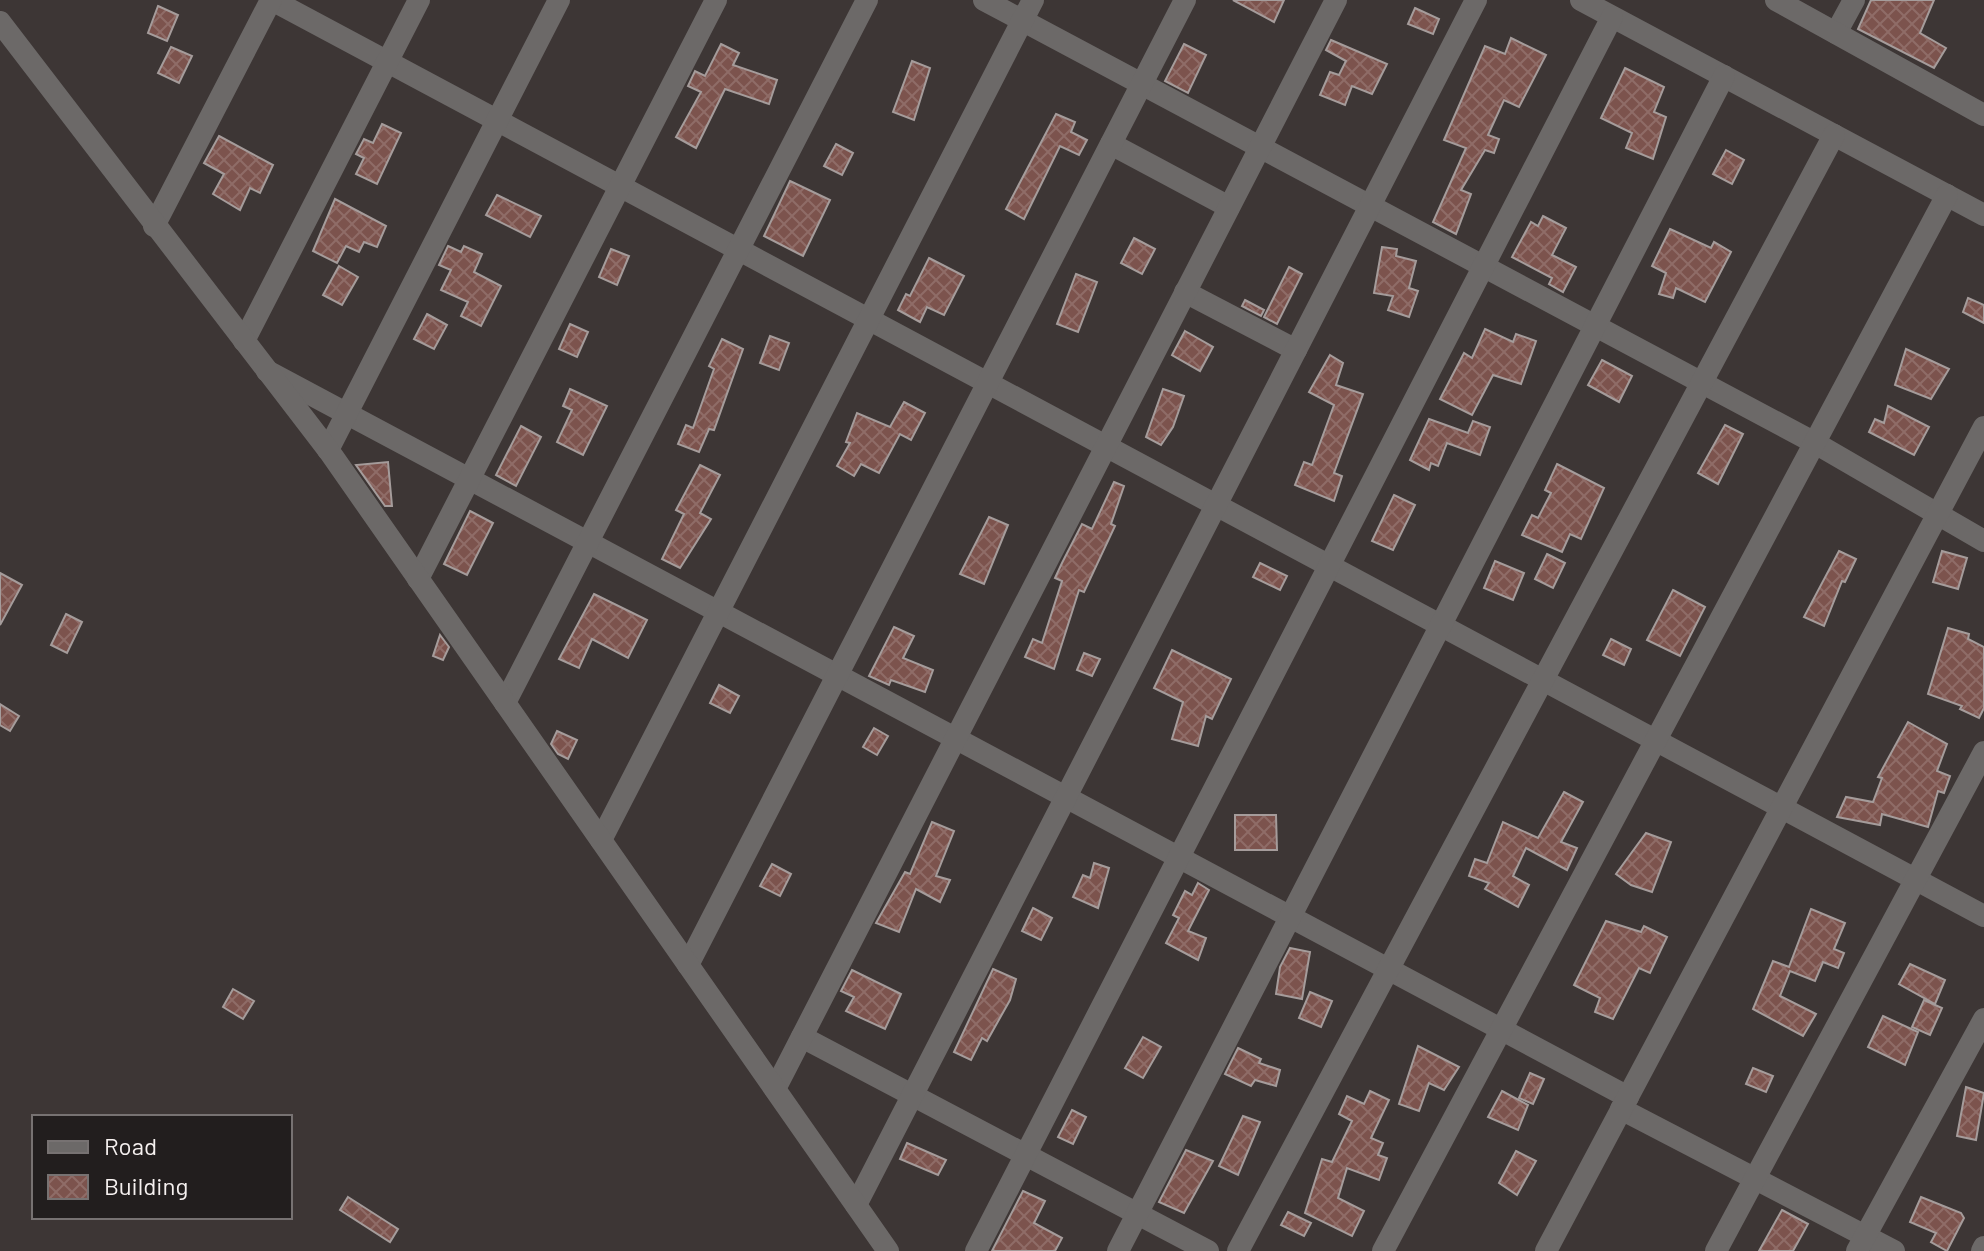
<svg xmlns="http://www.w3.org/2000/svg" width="1984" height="1251" font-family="Barlow,sans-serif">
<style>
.building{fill:url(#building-cross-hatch);stroke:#a59c9b;stroke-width:2}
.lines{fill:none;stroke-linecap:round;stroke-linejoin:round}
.minor{stroke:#6c6968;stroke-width:22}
.tertiary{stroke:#6c6968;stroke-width:22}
</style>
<defs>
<pattern id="building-cross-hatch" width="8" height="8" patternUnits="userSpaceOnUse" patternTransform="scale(2)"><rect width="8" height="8" fill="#7c534d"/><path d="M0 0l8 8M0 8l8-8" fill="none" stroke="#8f6c67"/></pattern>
</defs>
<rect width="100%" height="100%" fill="#3d3635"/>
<g class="building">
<path d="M1233 0H1284L1274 22Z"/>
<path d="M1871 0H1934L1920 33 1946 48 1934 68 1858 29Z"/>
<path d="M158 6 178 15 167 41 148 33Z"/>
<path d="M1415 8 1439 19 1433 34 1408 24Z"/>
<path d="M1511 38 1546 55 1519 107 1504 100 1488 135 1499 139 1494 153 1485 150 1461 190 1471 194 1456 234 1433 222 1466 148 1444 140 1485 46 1505 54Z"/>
<path d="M1331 40 1387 64 1372 94 1352 86 1345 105 1320 95 1330 72 1339 75 1346 61 1326 50Z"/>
<path d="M721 44 739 53 733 65 777 80 769 104 725 89 696 148 676 137 701 92 688 86 695 71 705 76Z"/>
<path d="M1184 44 1206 55 1188 93 1165 81Z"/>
<path d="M171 47 192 56 179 83 158 73Z"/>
<path d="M912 61 930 68 914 120 893 112Z"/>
<path d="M1625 68 1664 87 1654 112 1666 117 1653 159 1626 148 1632 133 1601 118Z"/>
<path d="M1056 114 1075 122 1071 132 1087 140 1079 155 1060 146 1024 219 1006 209Z"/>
<path d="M382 124 401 133 377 184 356 174 364 158 356 154 364 139 373 143Z"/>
<path d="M219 136 273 165 260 193 250 188 240 210 213 194 224 174 204 163Z"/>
<path d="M836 144 853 153 842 175 824 166Z"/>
<path d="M1726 150 1744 160 1732 184 1713 174Z"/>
<path d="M790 181 830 200 803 256 764 236Z"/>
<path d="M497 195 541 216 530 237 486 215Z"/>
<path d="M335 199 386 226 377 247 364 242 359 252 346 246 337 263 313 251Z"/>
<path d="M1543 216 1566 228 1552 255 1576 267 1563 292 1549 284 1552 278 1512 257 1531 222 1538 226Z"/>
<path d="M1670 229 1711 248 1714 242 1731 252 1705 302 1676 288 1673 298 1659 294 1666 273 1652 266Z"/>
<path d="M1134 238 1155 249 1142 274 1121 263Z"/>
<path d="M448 246 461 252 464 246 482 254 474 272 501 286 481 326 461 316 468 302 441 290 451 270 439 265Z"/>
<path d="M1382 247 1397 249 1396 256 1416 261 1409 288 1418 291 1409 317 1388 310 1393 296 1374 293Z"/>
<path d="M611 249 629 256 617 285 599 277Z"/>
<path d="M929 258 964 276 944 315 927 307 920 322 898 310 906 294 910 296Z"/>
<path d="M339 266 358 277 342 305 323 295Z"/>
<path d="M1289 267 1302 274 1277 324 1264 317Z"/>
<path d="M1076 274 1097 282 1078 332 1057 324Z"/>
<path d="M1968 298 1984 305V323L1963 312Z"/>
<path d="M1245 300 1264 310 1261 316 1242 306Z"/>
<path d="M427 314 447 325 434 349 414 339Z"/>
<path d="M570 324 588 332 577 357 559 349Z"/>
<path d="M1485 329 1513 342 1516 334 1536 341 1521 384 1493 375 1472 415 1440 399 1464 353 1472 358Z"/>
<path d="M1185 331 1213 347 1200 371 1172 355Z"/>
<path d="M770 336 789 343 779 370 760 363Z"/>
<path d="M722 339 743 349 714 430 709 429 699 452 678 444 686 425 693 428 714 369 709 366Z"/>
<path d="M1906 349 1949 369 1931 399 1895 385Z"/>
<path d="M1330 355 1343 363 1336 385 1363 394 1334 473 1342 476 1334 501 1295 485 1304 462 1312 465 1334 405 1309 392Z"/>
<path d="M1602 360 1632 376 1619 402 1588 385Z"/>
<path d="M570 389 607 406 583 455 557 442 572 410 563 406Z"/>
<path d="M1163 389 1184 396 1173 427 1161 445 1146 437Z"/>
<path d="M904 402 925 413 911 440 900 434 879 473 861 464 854 476 837 466 850 443 846 442 857 413 890 427Z"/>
<path d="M1888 406 1929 427 1914 455 1869 432 1875 419 1884 423Z"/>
<path d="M1429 419 1468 433 1473 421 1490 427 1480 455 1447 443 1438 466 1431 463 1429 470 1410 460Z"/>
<path d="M1725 425 1743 434 1718 484 1698 473Z"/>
<path d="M521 426 541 437 516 486 496 475Z"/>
<path d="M388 462 392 506H385L356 465Z"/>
<path d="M1557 464 1604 488 1581 539 1570 534 1562 552 1522 535 1532 515 1538 518 1551 493 1545 490Z"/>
<path d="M700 465 720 475 700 513 711 519 680 568 662 559 684 514 676 510Z"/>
<path d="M1114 482 1124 486 1111 524 1115 526 1084 592 1079 590 1054 669 1025 657 1033 639 1042 643 1062 581 1055 578 1062 563 1082 524 1092 529Z"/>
<path d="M1394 495 1415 505 1393 550 1372 541Z"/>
<path d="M470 511 493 523 467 575 444 564Z"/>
<path d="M989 517 1008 525 984 584 960 574Z"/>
<path d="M1839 551 1856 559 1845 582 1842 581 1824 626 1804 617Z"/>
<path d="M1942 551 1967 558 1958 589 1933 582Z"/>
<path d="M1547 554 1565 563 1553 588 1535 579Z"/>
<path d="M1495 561 1524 573 1513 600 1484 588Z"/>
<path d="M1260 563 1287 576 1280 590 1253 577Z"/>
<path d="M0 573 22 585 0 625Z"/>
<path d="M1673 590 1705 607 1680 656 1647 640Z"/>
<path d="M594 594 647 620 628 658 592 639 579 668 559 659Z"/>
<path d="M66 614 82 622 67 653 51 645Z"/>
<path d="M894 627 914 636 903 658 933 670 925 692 891 680 889 685 869 676Z"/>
<path d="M1948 628 1969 634 1968 639 1984 647V708L1979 718 1960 709 1962 706 1928 694Z"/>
<path d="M440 635 449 647 443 660 433 656Z"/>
<path d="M1611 639 1631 649 1624 665 1603 655Z"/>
<path d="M1172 650 1231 679 1212 719 1206 716 1198 746 1172 739 1183 702 1154 688Z"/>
<path d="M1084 653 1100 659 1092 676 1077 670Z"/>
<path d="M719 685 739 696 730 713 710 703Z"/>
<path d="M0 704 19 716 10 731 0 725Z"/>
<path d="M1908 722 1947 744 1937 771 1950 776 1944 793 1938 791 1928 827 1882 814 1880 825 1837 817 1846 797 1873 802 1882 778 1878 777Z"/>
<path d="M874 728 888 736 877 755 863 747Z"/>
<path d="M557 731 577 740 568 759 558 754 551 744Z"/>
<path d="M1564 792 1583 802 1561 842 1577 848 1567 870 1526 848 1513 876 1529 885 1518 907 1485 889 1489 883 1469 876 1475 859 1487 863 1503 822 1538 838Z"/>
<path d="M1235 815H1276L1277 850H1235Z"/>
<path d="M932 822 954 831 936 876 950 880 940 902 916 889 899 932 876 923 905 872 910 874Z"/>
<path d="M1646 833 1671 842 1652 892 1631 885 1616 874Z"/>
<path d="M1094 863 1109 868 1098 908 1073 897 1083 875 1090 878Z"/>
<path d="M772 864 791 874 780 896 760 886Z"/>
<path d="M1198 883 1209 890 1188 931 1206 938 1198 960 1166 943 1179 918 1173 915 1185 891 1192 895Z"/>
<path d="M1033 908 1052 918 1041 940 1022 931Z"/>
<path d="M1811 909 1845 923 1834 949 1844 953 1838 968 1823 962 1815 981 1790 971 1780 996 1816 1014 1803 1036 1753 1009 1773 961 1789 967Z"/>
<path d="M1606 921 1641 932 1644 926 1667 937 1650 973 1639 968 1613 1019 1595 1012 1600 998 1574 985Z"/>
<path d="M1290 948 1310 952 1302 999 1276 994 1280 967Z"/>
<path d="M1910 964 1945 980 1935 1004 1899 984Z"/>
<path d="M993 969 1016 979 1010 1000 987 1041 982 1038 971 1060 954 1052Z"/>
<path d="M852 970 901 994 885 1029 846 1011 854 997 841 991Z"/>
<path d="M233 989 254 1001 243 1019 223 1007Z"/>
<path d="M1310 992 1332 1001 1321 1027 1299 1018Z"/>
<path d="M1924 1000 1942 1008 1930 1035 1912 1027Z"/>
<path d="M1883 1016 1918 1032 1905 1065 1868 1047Z"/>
<path d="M1143 1037 1161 1047 1143 1078 1125 1068Z"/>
<path d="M1418 1046 1459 1067 1444 1090 1429 1083 1419 1111 1399 1104Z"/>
<path d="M1238 1048 1261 1059 1259 1063 1280 1070 1276 1086 1255 1080 1251 1086 1225 1074Z"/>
<path d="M1753 1068 1773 1076 1766 1092 1746 1084Z"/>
<path d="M1530 1073 1544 1079 1533 1104 1519 1098Z"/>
<path d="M1966 1087 1984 1093 1976 1140 1957 1136Z"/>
<path d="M1370 1091 1389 1100 1371 1138 1383 1143 1378 1155 1387 1158 1379 1180 1347 1168 1338 1198 1364 1211 1352 1236 1305 1213 1322 1159 1332 1162 1352 1121 1339 1114 1347 1096 1364 1104Z"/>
<path d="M1502 1091 1528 1105 1518 1130 1488 1117Z"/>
<path d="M1072 1110 1086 1117 1073 1144 1058 1137Z"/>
<path d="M1243 1116 1260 1122 1238 1175 1219 1166Z"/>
<path d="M907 1143 946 1160 938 1175 900 1159Z"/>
<path d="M1186 1150 1213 1161 1184 1213 1159 1202Z"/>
<path d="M1516 1151 1536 1161 1517 1195 1499 1183Z"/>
<path d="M1023 1191 1045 1201 1034 1223 1062 1238 1055 1251H992Z"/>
<path d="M348 1197 398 1229 390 1242 340 1210Z"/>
<path d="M1921 1197 1961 1213 1964 1218 1947 1251 1931 1242 1936 1233 1910 1222Z"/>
<path d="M1782 1210 1808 1224 1793 1251H1759Z"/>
<path d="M1288 1212 1311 1223 1304 1236 1281 1225Z"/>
</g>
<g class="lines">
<g class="minor">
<path d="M272 0 1984 916"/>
<path d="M984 0 1815 443 1984 541"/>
<path d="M1581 0 1984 215"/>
<path d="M1836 33 1854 0"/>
<path d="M1111 144 1229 207"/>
<path d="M154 226 271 0"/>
<path d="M1185 292 1296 350"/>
<path d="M244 341 419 0"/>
<path d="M267 371 1628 1097"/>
<path d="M328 450 559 0"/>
<path d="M418 579 716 0"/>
<path d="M505 703 867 0"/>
<path d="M601 840 1033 0"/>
<path d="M688 965 1185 0"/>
<path d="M802 1037 1208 1251"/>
<path d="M775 1089 1336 0"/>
<path d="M1621 1109 1894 1251"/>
<path d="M856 1205 1476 0"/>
<path d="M976 1251 1612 17"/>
<path d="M1118 1251 1724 76"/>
<path d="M1238 1251 1834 135"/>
<path d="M1383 1251 1947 195"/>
<path d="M1546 1251 1984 427"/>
<path d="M1716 1251 1984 752"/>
<path d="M1857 1251 1984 1019"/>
<path d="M1982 1251 1984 1247"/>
</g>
<g class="tertiary">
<path d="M1776 0 1984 115"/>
<path d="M0 22 329 451 888 1251"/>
</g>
</g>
<rect x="32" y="1115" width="260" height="104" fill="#221e1e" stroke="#777272" stroke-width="2"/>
<rect x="48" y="1141" width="40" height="12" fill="#6c6968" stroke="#777272" stroke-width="2"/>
<text x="104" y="1155" font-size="24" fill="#f6f1f0">Road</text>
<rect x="48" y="1175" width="40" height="24" fill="url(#building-cross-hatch)" stroke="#777272" stroke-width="2"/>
<text x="104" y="1195" font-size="24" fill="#f6f1f0">Building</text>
</svg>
